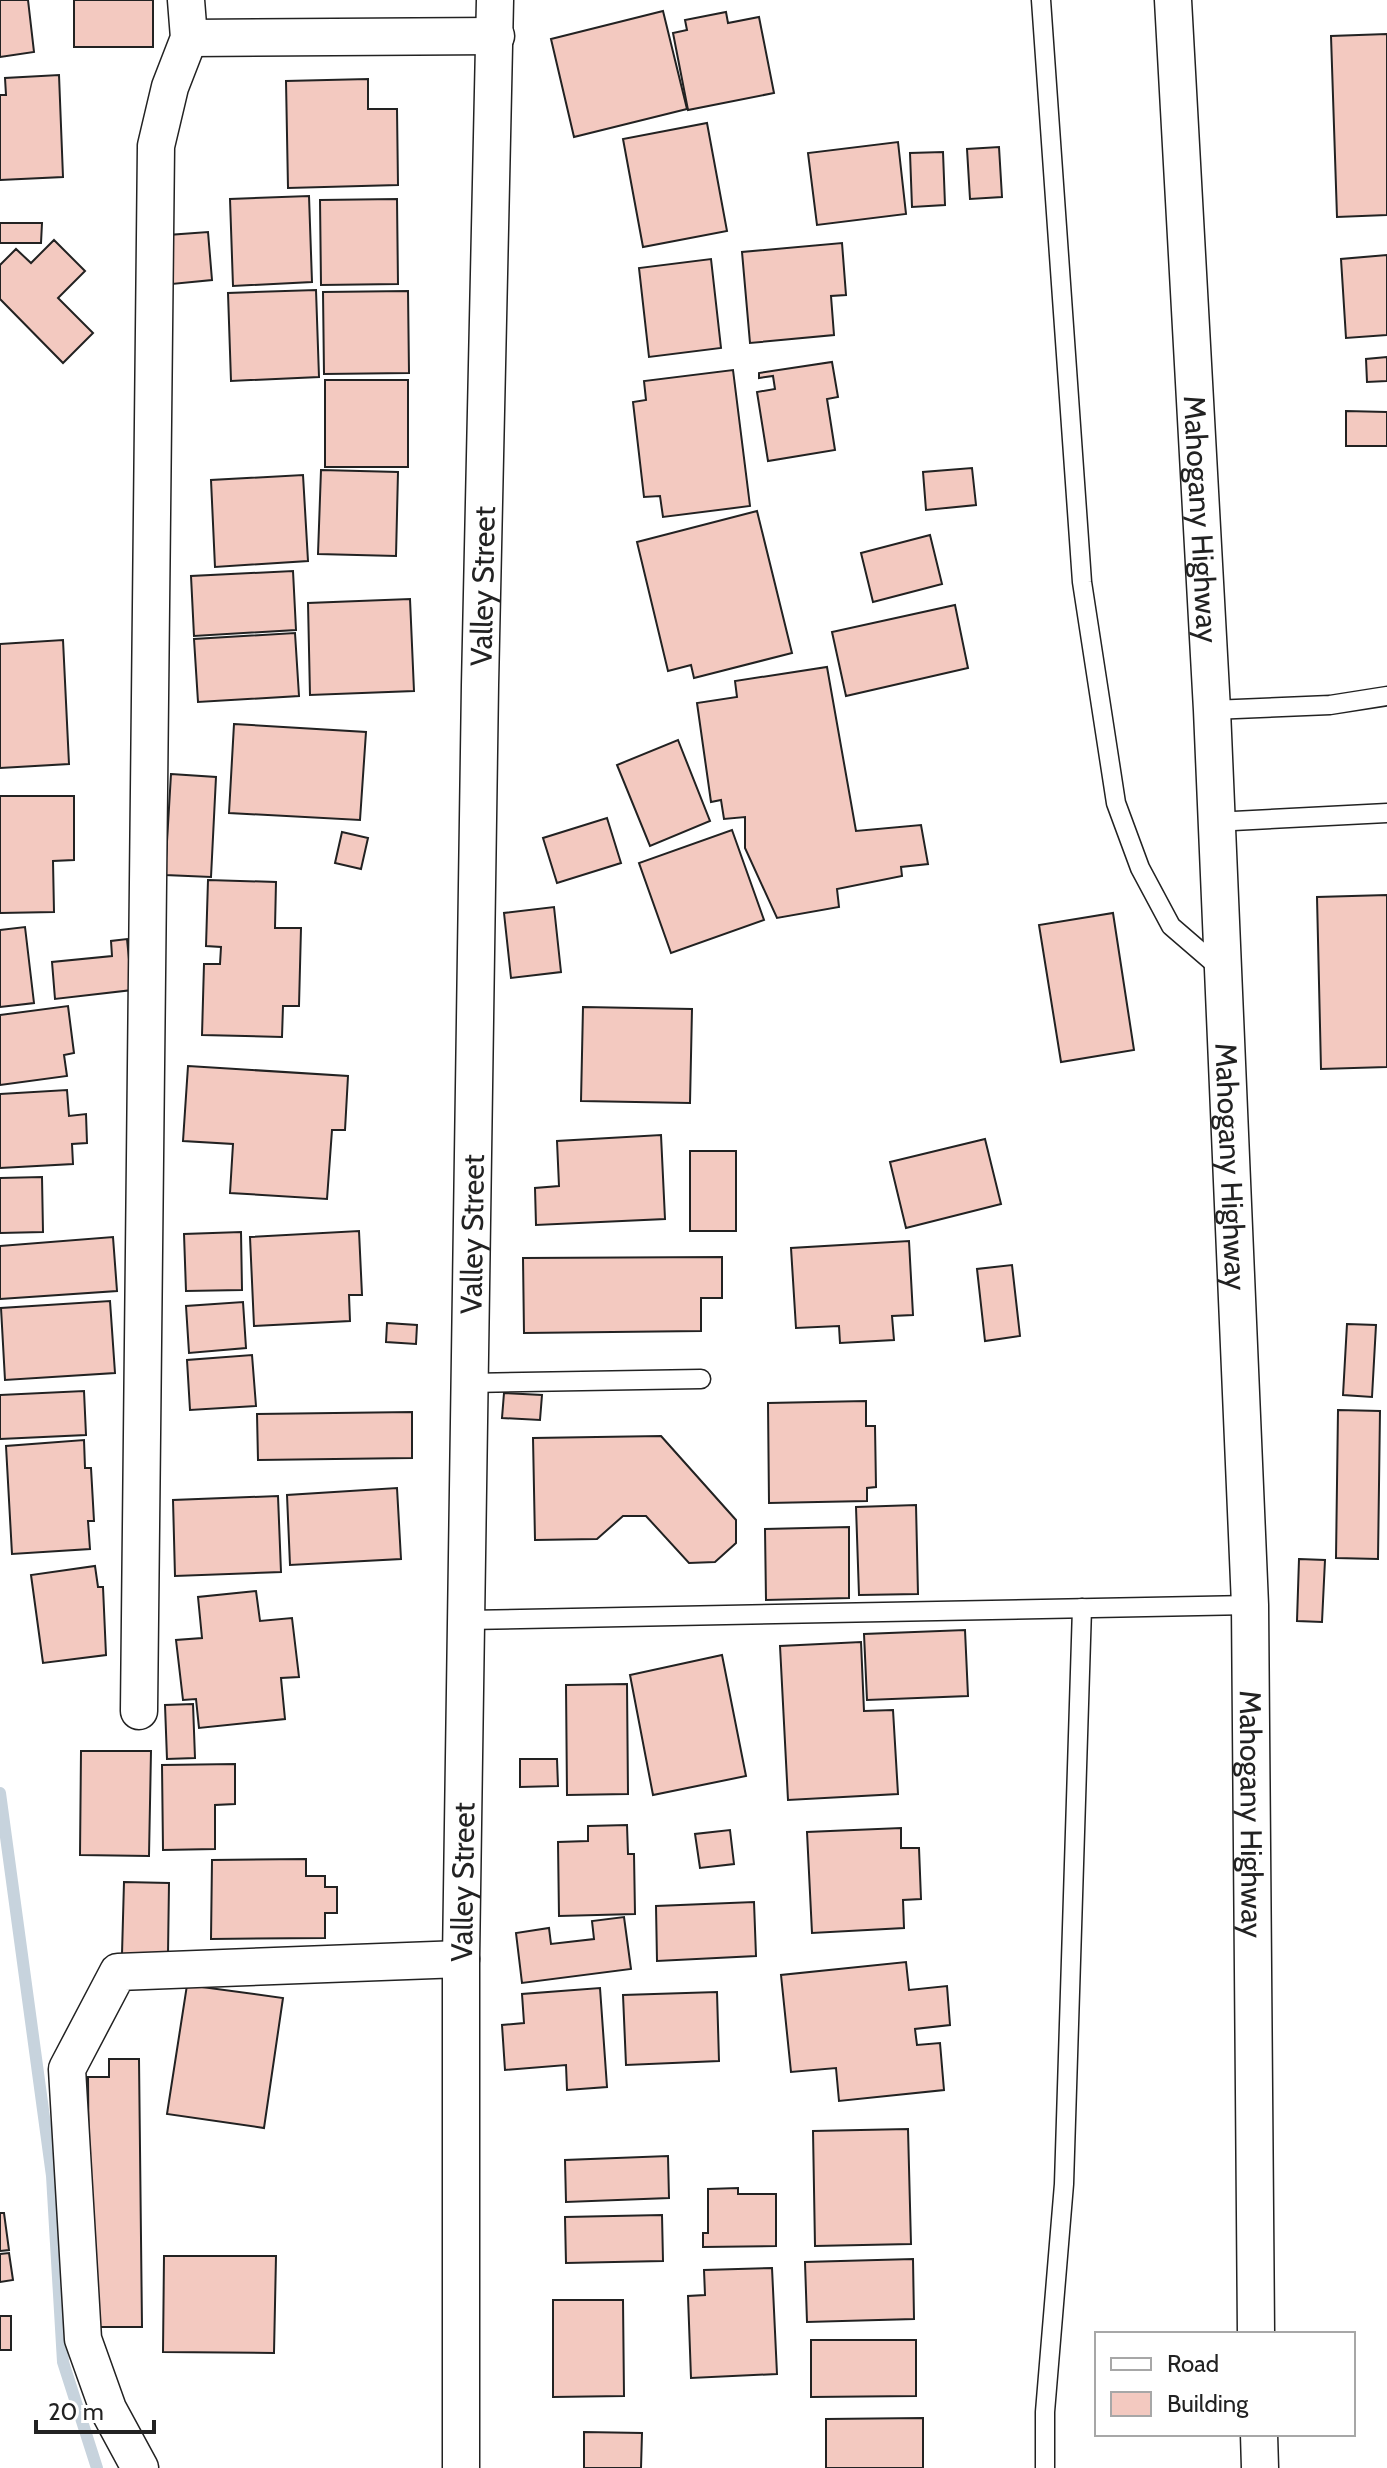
<svg xmlns="http://www.w3.org/2000/svg" width="1387" height="2468" font-family="Cabin,sans-serif">
<style>
.lines{fill:none;stroke-linecap:round;stroke-linejoin:round}
.stream{stroke:#c7d3dd;stroke-width:12}
.building{fill:#f3c9c0;stroke:#222;stroke-width:2}
.lane-casing{stroke:#222;stroke-width:21}
.street-casing{stroke:#222;stroke-width:39}
.lane{stroke:#fff;stroke-width:18}
.street{stroke:#fff;stroke-width:36}
.labels{text-anchor:middle;dominant-baseline:central;stroke-width:6;stroke-linejoin:round;paint-order:stroke}
.street-label{font-size:30px;fill:#222;stroke:#fff}
</style>
<rect width="100%" height="100%" fill="#fff"/>
<g class="lines">
<path class="stream" d="M0 1793 52 2176 63 2362 97 2468"/>
</g>
<g class="building">
<path d="M0 0H28L34 52 0 57Z"/>
<rect x="74" y="0" width="79" height="47"/>
<path d="M663 11 687 109 574 137 551 39Z"/>
<path d="M726 12 728 23 759 17 774 93 688 110 673 33 687 30 685 20Z"/>
<path d="M1387 34V215L1337 217 1331 36Z"/>
<path d="M59 75 63 177 0 180V95H6L5 78Z"/>
<path d="M368 79V109H397L398 185 288 188 286 81Z"/>
<path d="M707 123 727 231 643 247 623 139Z"/>
<path d="M898 142 906 214 817 225 808 153Z"/>
<path d="M999 147 1002 197 970 199 967 149Z"/>
<path d="M943 152 945 205 912 207 910 153Z"/>
<path d="M309 196 312 282 233 286 230 199Z"/>
<path d="M397 199 398 284 321 285 320 200Z"/>
<path d="M0 223H42L41 243H0Z"/>
<path d="M208 232 212 280 172 284 168 235Z"/>
<path d="M54 240 85 271 58 298 93 333 63 363 0 299V265L16 249 31 263Z"/>
<path d="M842 243 846 295 831 296 834 335 750 343 742 252Z"/>
<path d="M1387 255V335L1346 338 1341 259Z"/>
<path d="M711 259 721 348 649 357 639 268Z"/>
<path d="M316 290 319 377 231 381 228 293Z"/>
<path d="M408 291 409 373 324 374 323 292Z"/>
<path d="M1387 357V381L1367 382 1366 359Z"/>
<path d="M832 362 838 397 827 399 835 450 768 461 757 392 775 389 773 376 759 378V373Z"/>
<path d="M733 370 750 506 663 517 660 496 644 497 633 402 646 400 644 381Z"/>
<rect x="325" y="380" width="83" height="87"/>
<path d="M1346 411 1387 412V446H1346Z"/>
<path d="M972 468 976 505 926 510 923 472Z"/>
<path d="M321 470 398 472 396 556 318 554Z"/>
<path d="M303 475 308 561 215 567 211 480Z"/>
<path d="M757 511 792 653 694 678 691 665 668 671 637 542Z"/>
<path d="M930 535 942 584 873 602 861 553Z"/>
<path d="M293 571 296 630 194 636 191 576Z"/>
<path d="M410 599 414 691 310 695 308 603Z"/>
<path d="M955 605 968 668 846 696 832 632Z"/>
<path d="M295 633 299 696 198 702 194 639Z"/>
<path d="M63 640 69 764 0 768V644Z"/>
<path d="M827 667 856 831 921 825 928 864 901 867 902 876 837 889 839 907 777 918 745 848V817L724 819 721 800 711 802 697 703 737 697 735 681Z"/>
<path d="M234 724 366 732 360 820 229 813Z"/>
<path d="M678 740 710 821 650 846 617 765Z"/>
<path d="M171 774 216 777 211 877 165 875Z"/>
<path d="M0 796H74V860L53 861 54 912 0 913Z"/>
<path d="M607 818 621 863 557 883 543 838Z"/>
<path d="M732 830 764 920 671 953 639 863Z"/>
<path d="M342 832 368 838 361 869 335 863Z"/>
<path d="M208 880 276 882 275 928H301L299 1006H283L282 1037 202 1035 204 964H220L221 947 206 946Z"/>
<path d="M1387 895V1067L1321 1069 1317 897Z"/>
<path d="M554 907 561 972 511 978 504 913Z"/>
<path d="M1113 913 1134 1050 1061 1062 1039 925Z"/>
<path d="M25 927 34 1003 0 1007V930Z"/>
<path d="M127 939 132 990 55 999 52 962 112 956 111 941Z"/>
<path d="M68 1006 74 1053 64 1055 67 1076 0 1085V1015Z"/>
<path d="M583 1007 692 1009 690 1103 581 1101Z"/>
<path d="M188 1066 348 1076 345 1130H332L327 1199 230 1193 233 1144 183 1141Z"/>
<path d="M67 1090 69 1116 86 1114 87 1143 72 1144 73 1164 0 1168V1094Z"/>
<path d="M661 1135 665 1219 536 1225 535 1188 559 1186 557 1141Z"/>
<path d="M985 1139 1001 1204 906 1228 890 1162Z"/>
<rect x="690" y="1151" width="46" height="80"/>
<path d="M42 1177 43 1232 0 1233V1178Z"/>
<path d="M359 1231 362 1295H349L350 1321 254 1326 250 1237Z"/>
<path d="M241 1232 242 1290 186 1291 184 1234Z"/>
<path d="M113 1237 117 1291 0 1299V1246Z"/>
<path d="M909 1241 913 1315 892 1316 894 1340 840 1343 839 1326 796 1328 791 1248Z"/>
<path d="M722 1257V1298H701V1331L524 1333 523 1258Z"/>
<path d="M1012 1265 1020 1336 985 1341 977 1269Z"/>
<path d="M110 1301 115 1373 5 1380 1 1308Z"/>
<path d="M243 1302 246 1348 189 1353 186 1306Z"/>
<path d="M387 1323 417 1325 416 1344 386 1342Z"/>
<path d="M1347 1324 1376 1325 1372 1397 1343 1395Z"/>
<path d="M252 1355 256 1406 190 1410 187 1360Z"/>
<path d="M84 1391 86 1435 0 1439V1395Z"/>
<path d="M504 1393 542 1395 540 1420 502 1418Z"/>
<path d="M866 1401V1426H875L876 1487 867 1488V1501L769 1503 768 1403Z"/>
<path d="M1338 1410 1380 1411 1378 1559 1336 1558Z"/>
<path d="M412 1412V1458L258 1460 257 1414Z"/>
<path d="M661 1436 736 1520V1543L715 1562 689 1563 646 1516H623L597 1539 535 1540 533 1438Z"/>
<path d="M84 1440 85 1468H91L94 1521H88L90 1549 12 1554 6 1446Z"/>
<path d="M397 1488 401 1559 290 1565 287 1495Z"/>
<path d="M278 1496 281 1572 175 1576 173 1500Z"/>
<path d="M916 1505 918 1594 859 1595 856 1507Z"/>
<path d="M849 1527V1598L766 1600 765 1529Z"/>
<path d="M1299 1559 1325 1560 1322 1622 1297 1621Z"/>
<path d="M95 1566 98 1587H103L106 1655 43 1663 31 1575Z"/>
<path d="M256 1591 260 1621 292 1618 299 1677 281 1678 285 1719 199 1728 196 1699 183 1700 176 1640 202 1638 198 1597Z"/>
<path d="M965 1630 968 1696 867 1700 864 1634Z"/>
<path d="M861 1642 864 1711 893 1710 898 1794 788 1800 780 1646Z"/>
<path d="M722 1655 746 1776 653 1795 630 1675Z"/>
<path d="M627 1684 628 1794 567 1795 566 1685Z"/>
<path d="M193 1704 195 1758 167 1759 165 1705Z"/>
<path d="M81 1751H151L149 1856 80 1855Z"/>
<path d="M520 1759H557L558 1786 520 1787Z"/>
<path d="M235 1764V1804L215 1805V1849L163 1850 162 1765Z"/>
<path d="M627 1825 628 1854H634L635 1914 559 1916 558 1842 588 1841V1826Z"/>
<path d="M901 1828V1848H919L921 1899 903 1900 904 1928 812 1933 807 1832Z"/>
<path d="M730 1830 734 1864 700 1868 695 1834Z"/>
<path d="M306 1859V1876H325V1887H337V1913H325V1938L211 1939 212 1860Z"/>
<path d="M124 1882 169 1883 168 1954H122Z"/>
<path d="M754 1902 756 1956 657 1961 656 1906Z"/>
<path d="M624 1917 631 1969 522 1983 516 1933 549 1928 551 1944 594 1939 592 1921Z"/>
<path d="M906 1962 909 1990 947 1986 950 2025 915 2029 917 2045 940 2043 944 2090 839 2101 836 2068 791 2072 781 1975Z"/>
<path d="M187 1985 283 1998 264 2128 167 2114Z"/>
<path d="M600 1988 607 2087 567 2090 566 2065 505 2070 502 2025 524 2023 522 1994Z"/>
<path d="M717 1992 719 2061 626 2065 623 1995Z"/>
<path d="M109 2059H139L142 2327H90L88 2077H109Z"/>
<path d="M908 2129 911 2244 815 2246 813 2131Z"/>
<path d="M668 2156 669 2198 566 2202 565 2160Z"/>
<path d="M738 2188V2194H776V2246L703 2247V2233H708V2189Z"/>
<path d="M0 2213H4L9 2250 0 2251Z"/>
<path d="M662 2215 663 2261 566 2263 565 2217Z"/>
<path d="M9 2253 13 2280 0 2282V2254Z"/>
<path d="M164 2256H276L274 2353 163 2352Z"/>
<path d="M913 2259 914 2319 807 2322 805 2262Z"/>
<path d="M772 2268 777 2374 691 2378 688 2296 705 2295 704 2270Z"/>
<path d="M553 2300H623L624 2396 553 2397Z"/>
<rect x="0" y="2316" width="11" height="34"/>
<path d="M811 2340H916V2396L811 2397Z"/>
<path d="M923 2418V2468H826V2419Z"/>
<path d="M584 2432 642 2433 641 2468H584Z"/>
</g>
<g class="lines">
<defs>
<g id="lane">
<path d="M1041 0 1082 582 1116 803 1140 868 1171 926 1222 970"/>
<path d="M1212 710 1330 705 1387 696"/>
<path d="M1214 822 1387 813"/>
<path d="M470 1383 701 1379"/>
<path d="M467 1620 1250 1605"/>
<path d="M1045 2468V2412L1064 2184 1082 1608"/>
</g>
<g id="street">
<path id="s1" d="M1173 0 1212 710 1250 1605 1256 2334"/>
<path d="M189 38 496 36"/>
<path d="M139 1711 156 146 170 87 189 38 186 0"/>
<path d="M1259 2434 1260 2468"/>
<path d="M140 2468 108 2409 83 2339 67 2069 118 1972 461 1959"/>
<path id="s2" d="M461 2468V1959L480 685 495 0"/>
</g>
</defs>
<use href="#lane" class="lane-casing"/>
<use href="#street" class="street-casing"/>
<use href="#lane" class="lane"/>
<use href="#street" class="street"/>
</g>
<g class="labels">
<g class="street-label">
<text stroke="none"><textPath href="#s1" startOffset="520">Mahogany Highway</textPath></text>
<text stroke="none"><textPath href="#s2" startOffset="1882">Valley Street</textPath></text>
<text stroke="none"><textPath href="#s1" startOffset="1168">Mahogany Highway</textPath></text>
<text stroke="none"><textPath href="#s2" startOffset="1234">Valley Street</textPath></text>
<text stroke="none"><textPath href="#s1" startOffset="1816">Mahogany Highway</textPath></text>
<text stroke="none"><textPath href="#s2" startOffset="586">Valley Street</textPath></text>
</g>
</g>
<rect x="1095" y="2332" width="260" height="104" fill="#ffffff" stroke="#a7a7a7" stroke-width="2"/>
<rect x="1111" y="2358" width="40" height="12" fill="#ffffff" stroke="#a7a7a7" stroke-width="2"/>
<text x="1167" y="2372" font-size="24" fill="#222222">Road</text>
<rect x="1111" y="2392" width="40" height="24" fill="#f3c9c0" stroke="#a7a7a7" stroke-width="2"/>
<text x="1167" y="2412" font-size="24" fill="#222222">Building</text>
<path d="M36 2420v12h118v-12" fill="none" stroke="#222222" stroke-width="4"/>
<text x="48" y="2420" font-size="24" fill="#222222" stroke="#ffffff" stroke-width="6" paint-order="stroke">20 m</text>
</svg>
